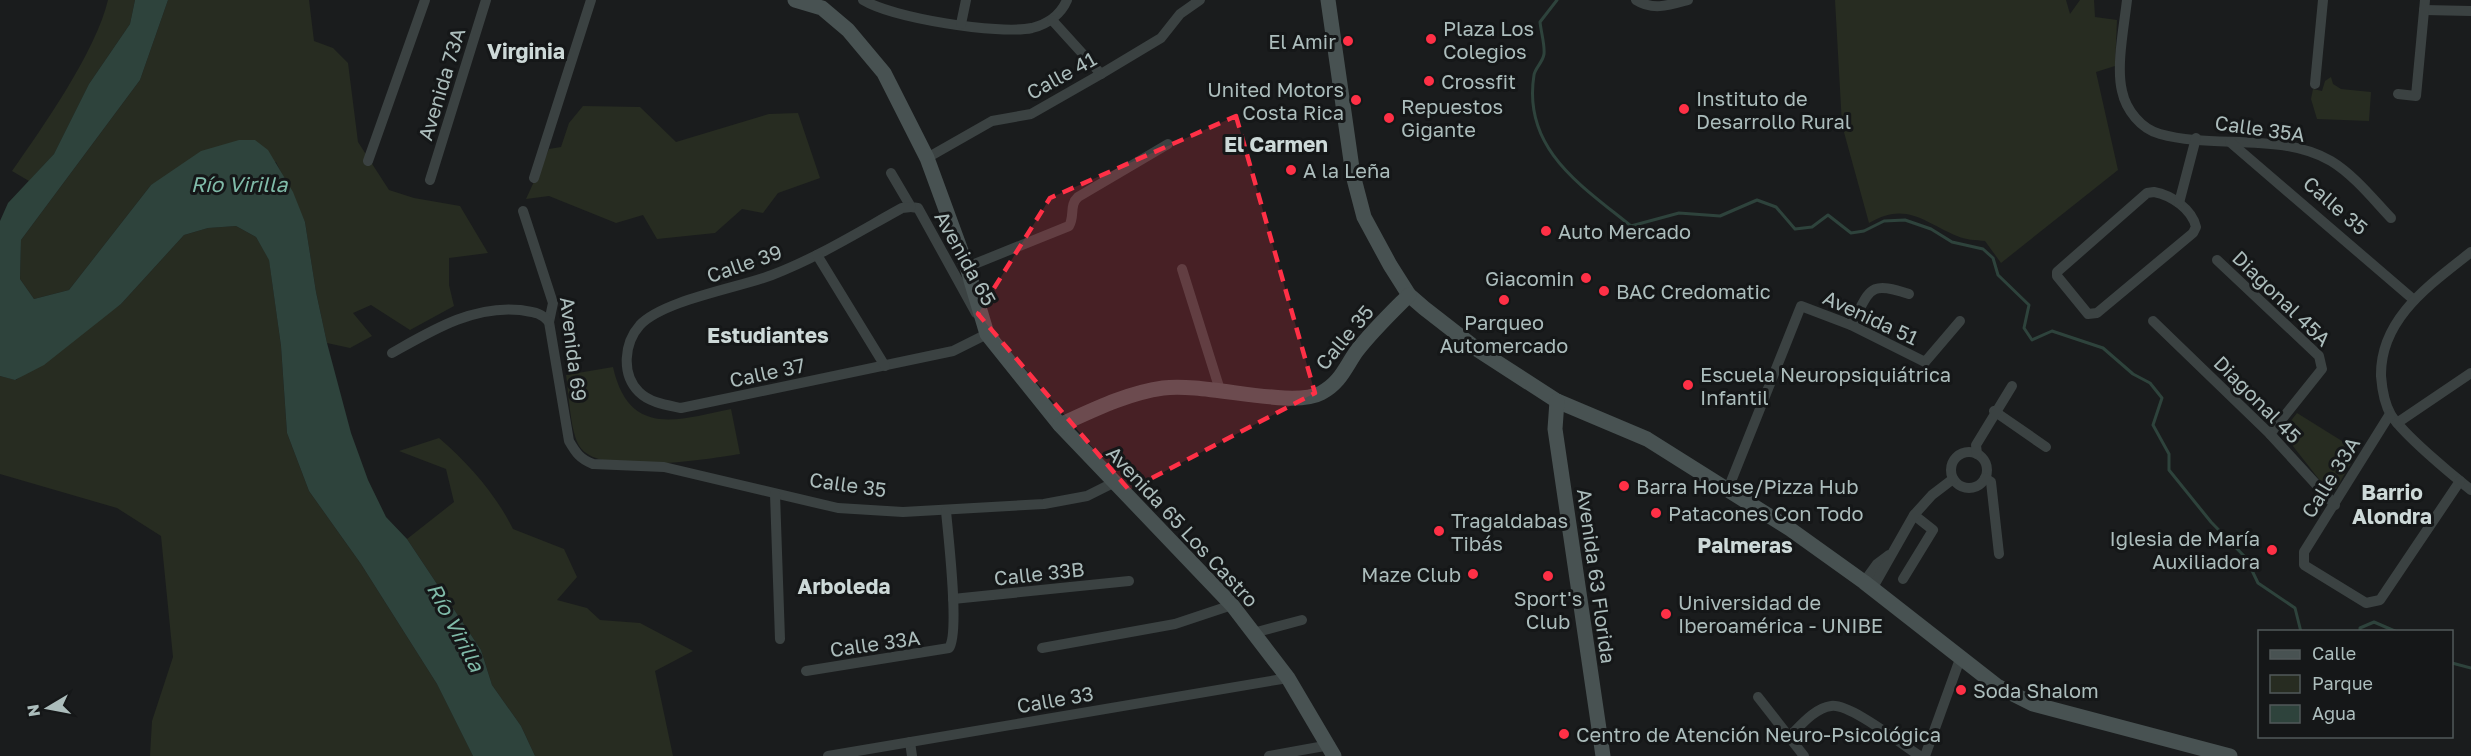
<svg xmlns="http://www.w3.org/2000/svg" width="2471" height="756" font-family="'Golos Text',sans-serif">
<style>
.green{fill:#272c21}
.water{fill:#2e433c}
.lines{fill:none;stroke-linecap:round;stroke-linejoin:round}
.stream{stroke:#2e433c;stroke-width:3}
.street{stroke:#3b4242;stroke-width:10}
.secondary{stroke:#485252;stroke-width:15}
.marked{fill:#ff3046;fill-opacity:0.2;stroke:#ff3046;stroke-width:4.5;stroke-dasharray:12 8;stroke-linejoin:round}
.poi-dot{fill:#ff3046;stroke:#151718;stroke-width:2}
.labels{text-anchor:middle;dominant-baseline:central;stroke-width:6;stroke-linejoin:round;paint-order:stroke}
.poi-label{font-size:20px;fill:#acbdbc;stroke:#151718;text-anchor:start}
.street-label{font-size:20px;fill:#acbdbc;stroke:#151718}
.neighbourhood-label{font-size:21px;font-weight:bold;fill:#cdd9d8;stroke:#151718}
.water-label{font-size:21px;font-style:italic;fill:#80bba9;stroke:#151718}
</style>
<rect width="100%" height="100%" fill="#1a1c1d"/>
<g class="green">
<path d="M108 0H135L130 24 89 84 54 154 29 181 12 171C43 127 96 51 108 0Z"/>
<path d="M168 0H309L314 41 333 48 348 63 358 142 389 190 414 198 460 206 488 253 449 258V285L454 306 410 330 371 305 353 313 372 336 350 348 327 343 316 292 305 222 276 162 151 185 69 290 34 299 20 279 21 240 140 80Z"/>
<path d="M1835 0H2066L2070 14 2080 0H2094L2095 17 2117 20 2115 66 2096 72 2118 170 2001 263 1985 241C1976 240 1965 240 1957 236 1924 222 1906 201 1869 223L1842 125Z"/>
<path d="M2331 77 2333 84 2341 89 2371 92 2369 121 2317 119 2311 99 2313 89 2322 91 2325 81Z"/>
<path d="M583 106 640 107 676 142 769 114 798 113 820 178 778 193 763 213 742 209 715 233 657 239 643 215 616 223 549 196 526 199 549 149 561 147 569 123Z"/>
<path d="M236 226 256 237 269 259 281 346 287 433 309 491 361 564 437 684 473 756H150L152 721 173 657 161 536 117 508 0 474V376L16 380 121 304 184 235 208 228Z"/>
<path d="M613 367C629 438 678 420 731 409L740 454C708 459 600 477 580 447 570 432 569 394 566 375Z"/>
<path d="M2297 413 2358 451 2336 489 2325 487 2285 436 2286 427Z"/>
<path d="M439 438C469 464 495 493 513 529L564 549 577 577 557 600 587 608 600 620 640 623 693 651 655 671 673 756H535L521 726 492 685 481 650 407 539 454 502 446 469 399 451Z"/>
</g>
<path class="water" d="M135 0H168L140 80 21 240 20 279 34 299 69 290 151 185 201 151 239 140H255L268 150 293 192 305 222 316 292 327 343 351 433 368 480 386 517 407 539 481 650 492 685 521 726 535 756H473L437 684 361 564 309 491 287 433 281 346 269 260 256 237 236 226 208 228 184 235 121 304 44 365 15 380 0 376V221L8 203 54 154 89 84 130 24Z"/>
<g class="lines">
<g class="stream">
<path d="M1557 0 1540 22C1541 32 1545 45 1544 54 1543 62 1535 68 1534 75 1522 149 1582 186 1631 226L1679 213 1720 216 1757 200 1776 207 1795 229 1812 227 1828 215 1851 233 1864 231 1884 221 1905 220 1931 229 1952 242 1983 249 1993 258 1998 275 2029 305 2024 328 2032 340 2052 331 2103 348 2133 374 2150 383 2162 398 2153 425 2169 454V470L2211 522 2246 558 2258 583 2295 608 2301 632"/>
<path d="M2360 632V628L2374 622 2397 632"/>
<path d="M2452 663 2471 668"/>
</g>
<g class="street">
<path d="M863 0C893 18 998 35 1032 28 1048 24 1061 14 1067 0"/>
<path d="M1636 0C1653 11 1670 5 1688 0"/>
<path d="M2127 0C2124 27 2116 66 2122 91 2126 110 2141 129 2160 134 2213 149 2282 132 2331 161 2354 175 2373 199 2391 218"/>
<path d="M2424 10 2471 11"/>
<path d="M1052 20 1101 74"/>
<path d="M961 24 966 0"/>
<path d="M2315 84 2323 0"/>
<path d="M2398 94 2416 96 2425 0"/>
<path d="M2230 142 2414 300"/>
<path d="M927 158 992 121 1031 114 1101 74 1161 38 1180 14 1200 0"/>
<path d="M368 161 425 0"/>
<path d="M891 173 911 207 918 208 976 313"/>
<path d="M534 178 591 0"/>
<path d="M430 180 486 0"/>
<path d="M2154 192C2171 195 2192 209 2196 227L2193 233 2097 313 2088 314 2057 276V272L2147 193Z"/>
<path d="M2179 203 2196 138"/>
<path d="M911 207 902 208C860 231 817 258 772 275 738 288 664 300 640 325 624 343 621 374 639 392 650 403 667 405 681 408L953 351 987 334 985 329"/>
<path d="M523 211 553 303 549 322 569 441C576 453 580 459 593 464L664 467 838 508 903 512 1044 504 1087 496 1115 482"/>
<path d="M2471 252C2431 284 2380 318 2381 376 2382 389 2384 403 2391 415 2404 435 2451 474 2471 490"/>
<path d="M817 255 885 366"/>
<path d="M2217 260 2319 356 2322 369 2270 434"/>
<path d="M967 267 1069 226C1075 216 1069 205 1078 197L1168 144"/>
<path d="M1182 269 1220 390"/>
<path d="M2153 321 2270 434 2335 505"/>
<path d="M1851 325C1871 290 1867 280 1909 294"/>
<path d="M392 353C431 331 473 305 520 310 532 312 541 312 549 322"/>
<path d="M1994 411 2046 447"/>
<path d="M2390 414 2304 552V565L2366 603 2380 600 2460 481"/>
<path d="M2397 423 2471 373"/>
<circle cx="1969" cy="470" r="18"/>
<path d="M1977 454 1976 445 2012 386"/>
<path d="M1985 478 1991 482 1999 554"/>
<path d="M1728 489 1801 306 1851 325 1925 362 1960 321"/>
<path d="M775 494 780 639"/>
<path d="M1903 579 1933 530 1914 515"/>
<path d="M1864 582 1877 564 1889 555"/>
<path d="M1872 589 1914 515 1932 495 1953 479"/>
<path d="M953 599 1129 581"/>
<path d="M1253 633 1302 620"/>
<path d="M1042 648 1175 624 1232 605"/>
<path d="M806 671 949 648C960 633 948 534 946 511"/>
<path d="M1758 697 1804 756"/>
<path d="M1790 736C1801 725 1815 708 1831 706 1850 703 1902 745 1920 756"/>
<path d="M910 742 912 756"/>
<path d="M828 756 1288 678"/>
<path d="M1269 756 1330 745"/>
<path d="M1925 756 1960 659"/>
</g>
<g class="secondary">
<path d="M795 0 822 8 848 30 884 73 927 158 967 267 987 334 1060 425 1232 605 1288 678 1334 756"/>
<path d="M1328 0 1353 175 1364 217 1390 265 1409 295 1424 308 1478 350 1557 401 1647 439 1790 529 1864 582 1997 686 2033 704 2230 756"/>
<path d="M1557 401 1555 429 1603 756"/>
<path d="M1060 425C1093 410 1127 393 1163 388 1204 382 1292 409 1321 393 1340 383 1345 368 1356 352 1372 331 1391 313 1409 295"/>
</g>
</g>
<path class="marked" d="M1236 116 1315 393 1129 490 978 314 1050 198Z"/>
<g class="poi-dot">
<circle cx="1431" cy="39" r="6"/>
<circle cx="1348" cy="41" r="6"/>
<circle cx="1429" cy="81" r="6"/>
<circle cx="1356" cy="100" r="6"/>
<circle cx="1684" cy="109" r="6"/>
<circle cx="1389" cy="118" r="6"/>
<circle cx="1291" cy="170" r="6"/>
<circle cx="1546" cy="231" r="6"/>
<circle cx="1586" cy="278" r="6"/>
<circle cx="1604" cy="291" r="6"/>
<circle cx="1504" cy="300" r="6"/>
<circle cx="1688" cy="385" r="6"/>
<circle cx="1624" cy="486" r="6"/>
<circle cx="1656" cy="513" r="6"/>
<circle cx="1439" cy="531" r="6"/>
<circle cx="2272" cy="550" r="6"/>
<circle cx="1473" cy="574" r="6"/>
<circle cx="1548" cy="576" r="6"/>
<circle cx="1666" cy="614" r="6"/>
<circle cx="1961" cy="690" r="6"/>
<circle cx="1564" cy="734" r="6"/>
</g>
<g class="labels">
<g class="poi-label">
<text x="1443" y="28">Plaza Los<tspan x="1443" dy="23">Colegios</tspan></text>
<text x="1336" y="41" text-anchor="end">El Amir</text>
<text x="1441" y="81">Crossfit</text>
<text x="1344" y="89" text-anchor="end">United Motors<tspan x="1344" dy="23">Costa Rica</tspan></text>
<text x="1696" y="98">Instituto de<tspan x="1696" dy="23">Desarrollo Rural</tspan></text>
<text x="1401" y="106">Repuestos<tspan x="1401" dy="23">Gigante</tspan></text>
<text x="1303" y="170">A la Leña</text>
<text x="1558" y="231">Auto Mercado</text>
<text x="1574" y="278" text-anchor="end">Giacomin</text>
<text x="1616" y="291">BAC Credomatic</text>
<text x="1504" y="322" text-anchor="middle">Parqueo<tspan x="1504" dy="23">Automercado</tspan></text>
<text x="1700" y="374">Escuela Neuropsiquiátrica<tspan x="1700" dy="23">Infantil</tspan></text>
<text x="1636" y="486">Barra House/Pizza Hub</text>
<text x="1668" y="513">Patacones Con Todo</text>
<text x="1451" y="520">Tragaldabas<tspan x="1451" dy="23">Tibás</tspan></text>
<text x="2260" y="538" text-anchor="end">Iglesia de María<tspan x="2260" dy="23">Auxiliadora</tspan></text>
<text x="1461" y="574" text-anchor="end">Maze Club</text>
<text x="1548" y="598" text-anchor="middle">Sport's<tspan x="1548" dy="23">Club</tspan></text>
<text x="1678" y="602">Universidad de<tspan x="1678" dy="23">Iberoamérica - UNIBE</tspan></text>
<text x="1973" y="690">Soda Shalom</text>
<text x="1576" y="734">Centro de Atención Neuro-Psicológica</text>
</g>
<g class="street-label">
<text transform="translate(1061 75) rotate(-29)">Calle 41</text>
<text transform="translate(441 84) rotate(-73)">Avenida 73A</text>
<text transform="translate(2260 128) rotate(8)">Calle 35A</text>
<text transform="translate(2336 205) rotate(41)">Calle 35</text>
<text transform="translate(966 258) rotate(61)">Avenida 65</text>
<text transform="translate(744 263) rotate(-19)">Calle 39</text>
<text transform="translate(2282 298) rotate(44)">Diagonal 45A</text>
<text transform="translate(1871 317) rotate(25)">Avenida 51</text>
<text transform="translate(1344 337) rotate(-50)">Calle 35</text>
<text transform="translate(574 349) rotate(83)">Avenida 69</text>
<text transform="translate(767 372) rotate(-12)">Calle 37</text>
<text transform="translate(2258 399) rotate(45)">Diagonal 45</text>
<text transform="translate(2330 477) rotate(-58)">Calle 33A</text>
<text transform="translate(848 484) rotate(8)">Calle 35</text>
<text transform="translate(1183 526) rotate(47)">Avenida 65 Los Castro</text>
<text transform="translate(1039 573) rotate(-6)">Calle 33B</text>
<text transform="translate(1597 576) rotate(82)">Avenida 63 Florida</text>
<text transform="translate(875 643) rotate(-8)">Calle 33A</text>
<text transform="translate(1055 699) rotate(-10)">Calle 33</text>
</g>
<g class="neighbourhood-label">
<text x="526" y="51">Virginia</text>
<text x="1276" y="144">El Carmen</text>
<text x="768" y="335">Estudiantes</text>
<text x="2392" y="492">Barrio<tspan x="2392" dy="24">Alondra</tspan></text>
<text x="1745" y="545">Palmeras</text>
<text x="844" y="586">Arboleda</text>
</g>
<g class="water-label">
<text x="239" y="184">Río Virilla</text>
<text transform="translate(456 627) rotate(62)">Río Virilla</text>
</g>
</g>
<rect x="2258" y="630" width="195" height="108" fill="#151718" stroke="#51595a" stroke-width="1.5"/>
<rect x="2270" y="650" width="30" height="9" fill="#485252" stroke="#51595a" stroke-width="1.5"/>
<text x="2312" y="660" font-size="18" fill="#acbdbc">Calle</text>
<rect x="2270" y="675" width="30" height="18" fill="#272c21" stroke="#51595a" stroke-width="1.5"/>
<text x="2312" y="690" font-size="18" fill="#acbdbc">Parque</text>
<rect x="2270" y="705" width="30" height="18" fill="#2e433c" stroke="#51595a" stroke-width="1.5"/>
<text x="2312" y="720" font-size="18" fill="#acbdbc">Agua</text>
<g transform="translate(48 708) rotate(260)" stroke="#151718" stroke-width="4.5" paint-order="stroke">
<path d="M0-4.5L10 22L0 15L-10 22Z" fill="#acbdbc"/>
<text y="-9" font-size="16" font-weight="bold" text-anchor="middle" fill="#acbdbc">N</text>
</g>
</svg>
